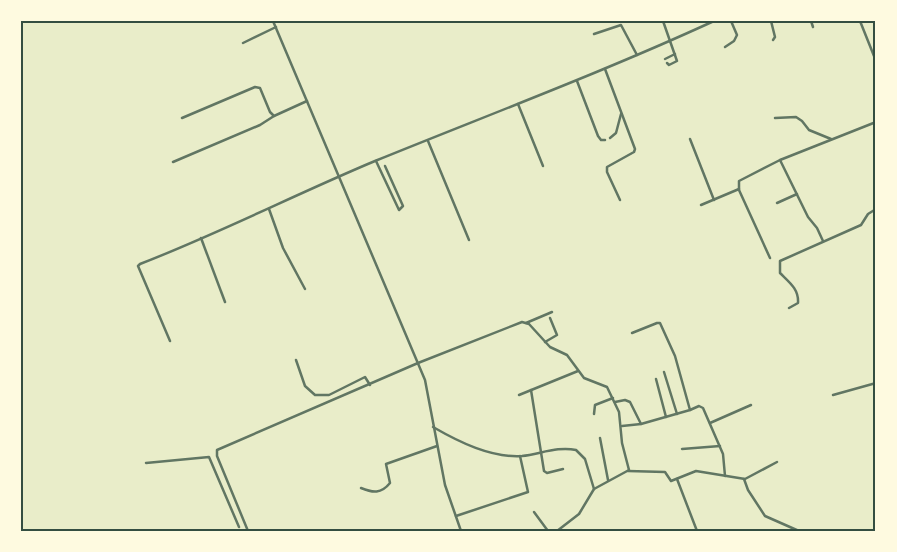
<svg xmlns="http://www.w3.org/2000/svg" width="897" height="552" font-family="'Archivo Narrow',sans-serif">
<style>
.lines{fill:none;stroke-linecap:round;stroke-linejoin:round}
.minor{stroke:#617663;stroke-width:2.5}
.neatline{fill:none;stroke:#344e41;stroke-width:2}
</style>
<rect width="100%" height="100%" fill="#e9edc9"/>
<g class="lines">
<g class="minor">
<path d="M273 21 425 380 445 485 461 531"/>
<path d="M663 21 677 61 669 65 667 63"/>
<path d="M771 21 775 37 773 40"/>
<path d="M811 21 813 27"/>
<path d="M860 21 876 61"/>
<path d="M594 34 621 25 637 55"/>
<path d="M243 43 276 27"/>
<path d="M725 47 734 41 737 35 731 21"/>
<path d="M665 59 675 54"/>
<path d="M605 69 635 149 634 152 607 167V172L620 200"/>
<path d="M577 81 598 136 601 140H605"/>
<path d="M518 104 543 166"/>
<path d="M182 118 255 87 260 88 270 112 274 116 307 101"/>
<path d="M775 118 796 117 802 121 809 130 831 139"/>
<path d="M610 138 616 133 621 114"/>
<path d="M690 139 714 200"/>
<path d="M428 141 469 240"/>
<path d="M780 160 808 217 817 228 823 241"/>
<path d="M376 161 399 210 403 206 385 166"/>
<path d="M173 162 260 125 274 116"/>
<path d="M777 203 797 194"/>
<path d="M701 205 739 189"/>
<path d="M269 209 283 248 305 289"/>
<path d="M201 238 225 302"/>
<path d="M770 258 739 190V181L780 160 876 122"/>
<path d="M789 308 798 303C799 289 789 282 780 273V261L861 225 868 214 876 209"/>
<path d="M526 323 552 312"/>
<path d="M170 341 141 273 138 266 140 264C220 233 296 194 375 161 488 115 603 72 714 21"/>
<path d="M545 342 557 335 550 318"/>
<path d="M296 360 305 386 315 395H329L365 377 370 385"/>
<path d="M664 372 677 414"/>
<path d="M656 379 666 417"/>
<path d="M531 390 544 471 547 473 563 469"/>
<path d="M519 395 578 371"/>
<path d="M833 395 876 383"/>
<path d="M615 402 625 400 630 402 641 424"/>
<path d="M690 410 699 406 703 408 723 454 725 476"/>
<path d="M594 414 595 405 613 398"/>
<path d="M710 423 751 405"/>
<path d="M622 426 641 424 690 410 675 356 660 323H657L632 333"/>
<path d="M433 427C459 442 491 458 522 456 540 454 558 446 576 450L585 459 594 489"/>
<path d="M600 438 608 480"/>
<path d="M682 449 720 446"/>
<path d="M146 463 209 457 239 527"/>
<path d="M628 471 665 472 671 481 696 471 745 479 777 462"/>
<path d="M677 479 697 531"/>
<path d="M744 479 748 490 765 516 799 531"/>
<path d="M361 488C373 493 381 494 390 483L386 464 437 446"/>
<path d="M534 512 548 531"/>
<path d="M456 516 528 492 520 456"/>
<path d="M248 531 217 456V450L418 363 522 322 529 324 550 347 567 355 584 378 607 387 619 412 622 443 629 470 594 489 579 514 557 531"/>
</g>
</g>
<rect width="897" height="552" fill="none" stroke="#fefae0" stroke-width="45"/>
<rect x="22" y="22" width="852" height="508" class="neatline"/>
</svg>
